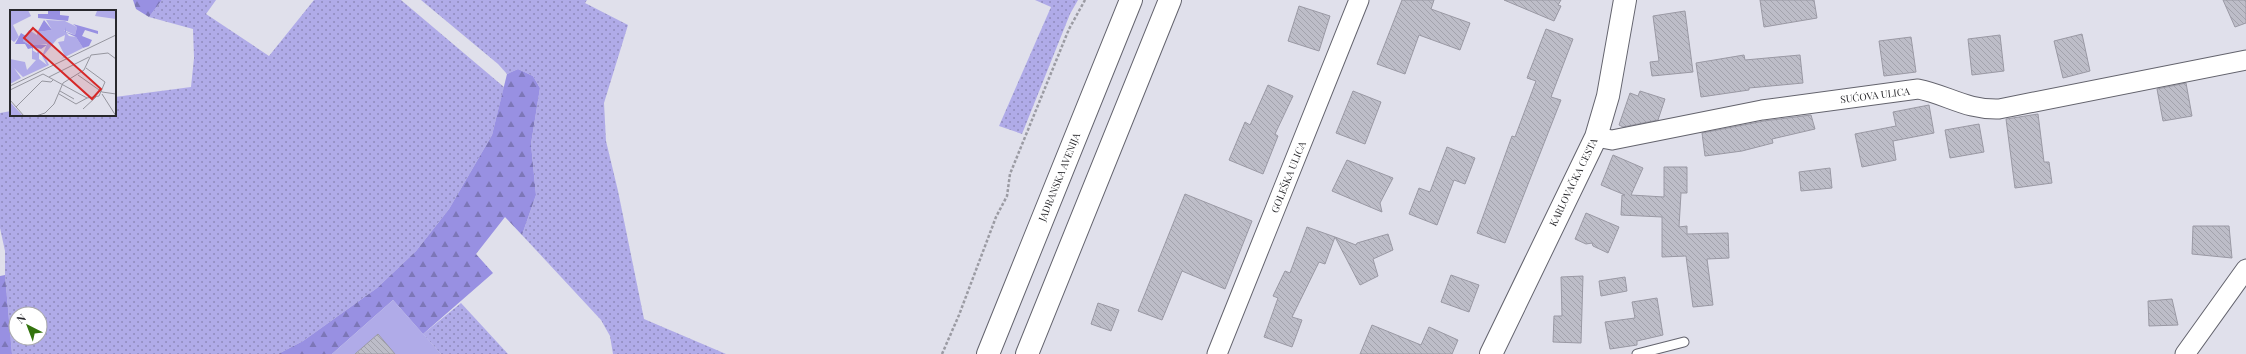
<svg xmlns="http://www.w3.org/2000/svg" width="2246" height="354" font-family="'Playfair Display',serif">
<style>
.grass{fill:url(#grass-dots);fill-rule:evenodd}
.forest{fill:url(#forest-firs)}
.green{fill:#b0abe8}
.building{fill:url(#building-back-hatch);stroke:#9a99a4}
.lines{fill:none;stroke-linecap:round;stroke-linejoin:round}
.lane-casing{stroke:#63636d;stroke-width:11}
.street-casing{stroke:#63636d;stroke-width:21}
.secondary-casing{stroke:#63636d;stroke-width:24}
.path{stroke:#9b9ba3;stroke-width:2.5;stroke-dasharray:3 2;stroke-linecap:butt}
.lane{stroke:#fff;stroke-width:9}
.street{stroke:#fff;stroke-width:19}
.secondary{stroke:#fff;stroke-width:22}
.labels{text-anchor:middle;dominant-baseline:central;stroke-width:3;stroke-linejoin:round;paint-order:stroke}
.street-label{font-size:10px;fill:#28282c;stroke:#fff}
.inset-road{fill:none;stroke:#96969f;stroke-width:1}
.view{fill:#d62828;fill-opacity:0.15;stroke:#d62828;stroke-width:2}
.inset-edge{fill:none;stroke:#28282c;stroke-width:2}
</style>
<defs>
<pattern id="grass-dots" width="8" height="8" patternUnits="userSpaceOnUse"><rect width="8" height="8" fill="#b0abe8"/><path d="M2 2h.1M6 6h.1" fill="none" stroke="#8f8bbc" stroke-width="1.8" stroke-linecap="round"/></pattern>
<pattern id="forest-firs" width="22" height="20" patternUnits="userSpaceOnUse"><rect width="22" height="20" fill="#9890e2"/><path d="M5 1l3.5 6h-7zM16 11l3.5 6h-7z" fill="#7c76b7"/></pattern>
<pattern id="building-back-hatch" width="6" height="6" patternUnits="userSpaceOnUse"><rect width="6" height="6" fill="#bdbdc8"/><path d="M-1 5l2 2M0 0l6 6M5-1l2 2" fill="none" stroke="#a2a2ac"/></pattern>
</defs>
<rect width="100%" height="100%" fill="#e0e0eb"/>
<g class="grass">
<path d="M162 0H216L206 14 269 56 314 0H401L504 87 492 135 449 209 416 251 377 288 303 341 278 354H12L5 275V251L0 228V113L11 111V115H115V97L191 87 194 58 193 29 149 17ZM16 314H40V338H16Z"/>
<path d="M421 0H587L585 3 628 25 604 103 606 141 618 191 644 319 726 354H613L610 336 601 320 522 235 536 195 531 144 540 88 533 76 518 69 507 74 498 64Z"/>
<path d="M1035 0H1078L1070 14 1022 134 999 126 1051 7Z"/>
<path d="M461 303 508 354H441L423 334Z"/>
</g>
<g class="forest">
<path d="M133 0H162L149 17 136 9Z"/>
<path d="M518 69 533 76 540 88 531 144 536 195 522 235 505 217 476 254 493 273 423 334 393 300 332 354H278L303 341 377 288 416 251 449 209 492 135 507 74Z"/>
<path d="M5 275 12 354H0V276Z"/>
</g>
<path class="green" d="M393 300 441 354H332Z"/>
<g class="building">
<path d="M1402 0H1434L1431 9 1470 23 1460 50 1419 35 1405 74 1377 64Z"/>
<path d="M1504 0H1561L1558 5 1561 6 1554 21Z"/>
<path d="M1760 0H1814L1817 18 1764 27Z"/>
<path d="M2223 0H2246V23L2235 27Z"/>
<path d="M1299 6 1330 16 1319 51 1288 41Z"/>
<path d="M1685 11 1693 72 1652 76 1650 62 1659 61 1653 16Z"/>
<path d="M1546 29 1573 39 1551 97 1561 100 1505 243 1477 233 1512 136 1515 137 1536 81 1527 78Z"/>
<path d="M2082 34 2090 71 2063 78 2054 41Z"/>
<path d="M2000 35 2004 71 1972 75 1968 39Z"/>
<path d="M1911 37 1916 72 1884 76 1879 41Z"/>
<path d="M1744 55 1745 60 1800 55 1803 83 1749 88V90L1701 97 1696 63Z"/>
<path d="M2186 83 2192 116 2163 121 2157 89Z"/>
<path d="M1268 85 1293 96 1275 134 1278 136 1263 174 1229 160 1245 122 1250 125Z"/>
<path d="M1353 91 1381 102 1365 144 1336 133Z"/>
<path d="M1640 91 1665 99 1658 120 1623 127 1619 125 1630 93 1638 96Z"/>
<path d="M1929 105 1934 133 1893 141 1896 160 1862 167 1855 134 1896 126 1893 112Z"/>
<path d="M2038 114 2044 162H2049L2052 183 2015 188 2006 119Z"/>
<path d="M1811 115 1815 129 1772 139 1773 143 1742 151 1705 156 1702 133 1764 121Z"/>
<path d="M1979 124 1984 152 1950 158 1945 130Z"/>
<path d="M1447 147 1475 158 1465 184 1454 180 1437 225 1409 214 1419 188 1430 192Z"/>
<path d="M1613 155 1643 168 1631 195 1664 197V167H1687V193H1681L1679 227 1687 226V234L1728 233 1729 258 1707 259 1713 305 1693 307 1686 256 1662 257V217L1621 215 1622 195H1625L1601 185Z"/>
<path d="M1347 160 1393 178 1380 203 1382 212 1332 191Z"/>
<path d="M1830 168 1832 188 1801 191 1799 172Z"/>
<path d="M1185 194 1252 221 1225 289 1182 271 1162 320 1138 311Z"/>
<path d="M1586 213 1619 227 1608 253 1593 246 1592 243 1586 244 1575 239Z"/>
<path d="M2193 226H2229L2232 258 2192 254Z"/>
<path d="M1307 227 1335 237 1325 264 1319 262 1292 317 1302 320 1292 347 1264 337 1278 298 1273 296 1285 271 1290 273Z"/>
<path d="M1388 234 1393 250 1373 259 1378 276 1360 285 1335 237 1356 245 1357 243Z"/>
<path d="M1451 275 1479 285 1469 312 1441 302Z"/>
<path d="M1583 276 1581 343 1553 342 1554 316H1562L1561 277Z"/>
<path d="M1625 277 1627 291 1601 296 1599 281Z"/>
<path d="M1657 298 1663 335 1637 341V345L1610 349 1605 322 1635 318 1632 302Z"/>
<path d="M2172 299 2178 325 2149 326 2148 301Z"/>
<path d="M1098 303 1119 310 1111 331 1091 324Z"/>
<path d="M1372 325 1421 345 1429 327 1458 340 1452 354H1360Z"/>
<path d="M378 334 395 354H355Z"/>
</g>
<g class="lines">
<defs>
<path id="lane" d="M1637 354 1684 342"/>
<g id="street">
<path d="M1596 137 1612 140 1762 110 1918 89C1948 95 1966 110 1999 109L2246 60"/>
<path d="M1217 354 1359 0"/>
<path d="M2185 354 2246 269"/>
</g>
<g id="secondary">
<path d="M988 354 1131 0"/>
<path d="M1027 354 1170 0"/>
<path d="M1491 354 1596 137 1608 96 1625 0"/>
</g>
</defs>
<use href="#lane" class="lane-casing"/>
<use href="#street" class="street-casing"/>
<use href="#secondary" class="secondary-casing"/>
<path class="path" d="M942 354 959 315 996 217 1007 196 1010 174 1069 29 1085 0"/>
<use href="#lane" class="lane"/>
<use href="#street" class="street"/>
<use href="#secondary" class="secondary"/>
</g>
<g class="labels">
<g class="street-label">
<text transform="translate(1875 95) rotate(-7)">SUĆOVA ULICA</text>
<text transform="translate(1059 177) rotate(-68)">JADRANSKA AVENIJA</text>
<text transform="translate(1288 177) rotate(-68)">GOLEŠKA ULICA</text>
<text transform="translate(1573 182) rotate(-64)">KARLOVAČKA CESTA</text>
</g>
</g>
<g transform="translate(10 10)">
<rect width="106" height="106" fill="#e0e0eb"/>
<path d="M0 0H18L21 6 3 15 9 27 4 32 0 29ZM106 0V9L85 6 87 1ZM36 10 55 11 67 17 65 25 54 20 59 26 66 27 73 38 51 49 55 46 48 32 54 31 55 25 47 29 34 45 39 55 13 67 4 58 11 68 0 74V49L15 52 17 60 26 50 22 49V40L27 43 29 39V49L37 55 32 46 37 34 23 36 13 31 19 20 27 25V22L42 20ZM0 92 13 106H0Z" fill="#b0abe8"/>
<path d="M38 1H50V5L59 6 58 11 28 8V4H38ZM34 10 42 20 27 22 28 21ZM63 14 88 21V24L75 20 72 26 82 30 79 36 73 38 66 27 55 22V17L56 22 65 25 67 17ZM11 23 16 26 13 31 20 35H37L31 39 23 37V41L22 38 18 39 15 34H5Z" fill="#9890e2"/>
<path class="inset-road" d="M68 65 92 82 106 84M39 67 79 47M0 76 106 25M0 80 33 64 77 88 89 86 95 72 76 58M50 81 64 89M49 84 66 94 77 88M92 84 106 106M0 90 14 106M6 97 32 71 41 72 43 70M73 99 86 87M26 106 35 103 44 94 53 73 74 60 81 45 98 43 106 49"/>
<path class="view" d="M23 18 91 79 82 89 14 28Z"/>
<rect width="106" height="106" class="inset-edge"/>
</g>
<g transform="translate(28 326) rotate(318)"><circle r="19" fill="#ffffff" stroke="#a9a9ab"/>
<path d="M0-3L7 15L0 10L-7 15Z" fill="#33730d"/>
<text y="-6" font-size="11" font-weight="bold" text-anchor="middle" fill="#28282c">N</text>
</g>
</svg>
